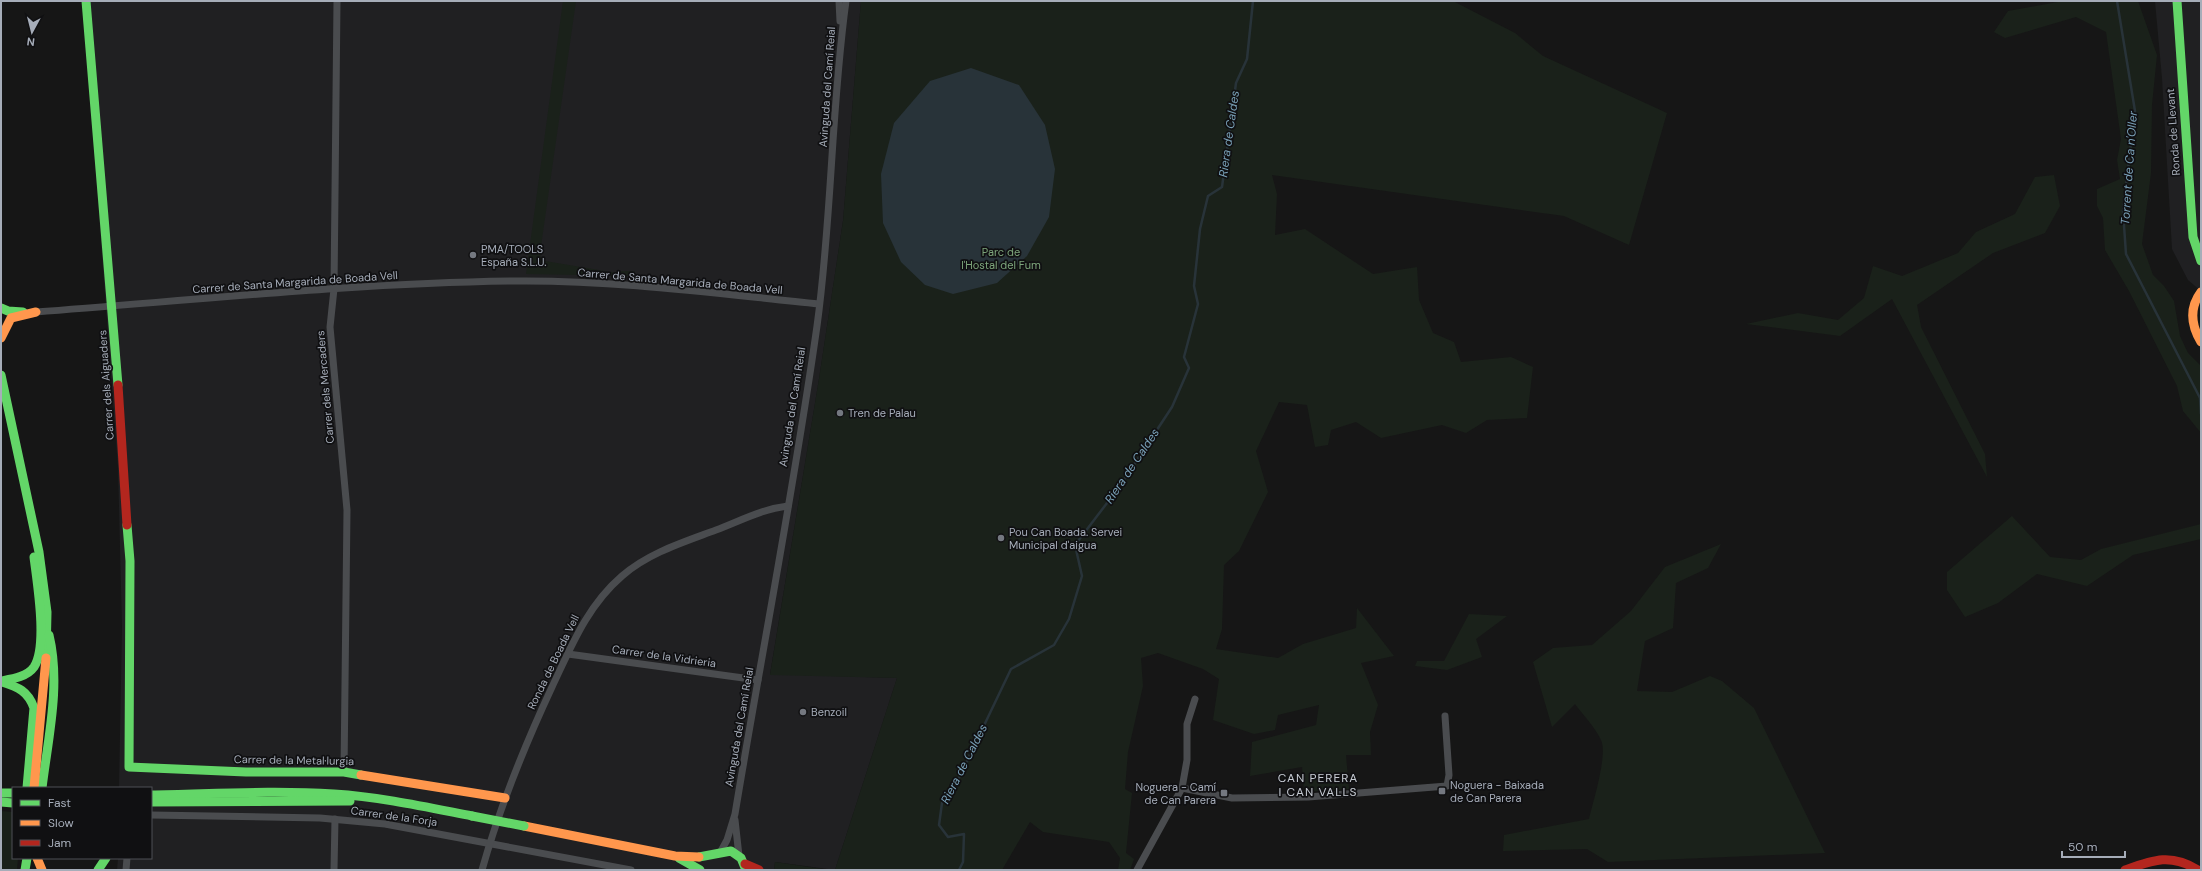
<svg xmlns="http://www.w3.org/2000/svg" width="2202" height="871" font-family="'DM Sans',sans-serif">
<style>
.built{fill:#202022}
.green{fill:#1a211a}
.water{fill:#283339}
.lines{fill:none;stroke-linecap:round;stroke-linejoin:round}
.stream{stroke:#283339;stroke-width:2.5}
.street{stroke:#4a4c4f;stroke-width:7}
.fast{stroke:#63d668;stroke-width:9}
.slow{stroke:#ff974d;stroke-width:9}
.jam{stroke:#b3261e;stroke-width:9}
.fast-bridge{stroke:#63d668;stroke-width:9}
.poi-dot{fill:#747880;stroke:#101012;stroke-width:1.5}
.labels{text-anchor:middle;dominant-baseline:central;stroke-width:3.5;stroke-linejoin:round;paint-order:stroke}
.street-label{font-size:11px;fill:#a6adb9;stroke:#101012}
.poi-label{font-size:11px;fill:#a6adb9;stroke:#101012;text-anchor:start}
.park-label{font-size:11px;fill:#7da57b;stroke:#101012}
.water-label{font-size:12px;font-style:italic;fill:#79a0b7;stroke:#101012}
.neighbourhood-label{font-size:12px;letter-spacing:1px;fill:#c7ccd4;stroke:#101012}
</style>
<rect width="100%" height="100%" fill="#161616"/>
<g class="built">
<path d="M83 1H861L843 221 819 379 770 674 897 678 835 870 775 862 774 870H117L118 858H151V788H119L122 627 118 467Z"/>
<path d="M2155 1H2201V291L2188 280 2172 249 2162 78Z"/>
</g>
<g class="green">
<path d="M563 1H576L540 253 541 259 545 261 617 273 622 271H635L631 276 526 274Z"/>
<path d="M861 1H1453L1515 33 1543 56 1667 113 1629 245 1564 216 1272 175 1277 194 1275 235 1305 229 1373 274 1417 267 1419 300 1433 333 1454 342 1461 362 1511 357 1533 367 1527 418 1487 420 1466 433 1442 425 1381 438 1356 422 1331 430 1328 445 1315 447 1307 405 1279 402 1256 451 1268 492 1239 551 1224 565 1222 629 1216 649 1278 658 1303 644 1356 628 1357 608 1394 656 1361 663 1378 705 1370 732 1371 755H1346L1349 789 1304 792 1302 767 1250 776 1252 742 1316 725 1319 705 1278 715 1275 730 1254 734 1213 720 1219 679 1203 669 1158 653 1141 658 1143 686 1128 752 1125 789 1132 793 1126 853 1134 859 1130 870H1118L1120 858 1109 842 1043 832 1030 822 1002 870H835L897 678 770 675 819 379 843 221Z"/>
<path d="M2063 1H2138L2157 55 2152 105 2151 173 2142 244 2153 275 2164 286 2174 301 2180 336 2188 353 2201 366V433L2183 411 2177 386 2129 291 2105 250 2103 218 2097 206V189L2120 179 2117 160 2121 139 2106 32 2076 17 2005 38 1994 32 2008 11Z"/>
<path d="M2054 175 2060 206 2045 233 1993 253 1917 305 1921 327 1985 454 1987 477 1892 299 1840 336 1746 324 1798 313 1838 320 1864 298 1873 266 1902 276 1958 253 1976 232 2015 214 2035 177Z"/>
<path d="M2012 516 2050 557 2081 560 2101 549 2201 524V539L2133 555 2087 586 2037 574 1998 603 1965 617 1947 590V572Z"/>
<path d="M1721 544 1708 568 1676 583 1673 628 1645 641 1637 691 1672 692 1710 676 1722 681 1754 708 1825 853 1608 862 1587 849 1503 851 1504 835 1589 819C1593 802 1608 754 1601 740 1595 727 1583 715 1575 704L1552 727 1533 662 1553 648 1592 645 1631 611 1665 567Z"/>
<path d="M1469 614 1507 616 1476 639 1482 657 1447 670 1415 666 1417 661H1444Z"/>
<path d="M1 811 13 812V858H18L17 870H1Z"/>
<path d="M775 862 829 870H774Z"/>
</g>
<path class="water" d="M971 68 1019 85 1045 125 1055 169 1049 217 1027 256 997 283 953 294 925 285 901 262 883 223 881 174 894 123 930 81Z"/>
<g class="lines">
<g class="stream">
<path d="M2117 1 2135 111 2123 211 2126 254 2200 398 2201 414"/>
<path d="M959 870 963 862 964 834 948 837 939 825 942 803 957 782 1011 669 1054 645 1069 619 1082 576 1075 545 1120 486 1172 407 1189 368 1184 357 1198 304 1194 286 1200 229 1208 196 1222 187 1236 83 1247 59 1253 1"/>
</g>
<g class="street">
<path d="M337 1 334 289 330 327 347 510 344 772"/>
<path d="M839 1 840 21"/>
<path d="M36 312C196 300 356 283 516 281 617 280 719 294 819 304"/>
<path d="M568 654 758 680"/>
<path d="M1182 788 1232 798 1308 797 1447 786 1449 775 1445 716"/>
<path d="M151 815 320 818 385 824 631 870"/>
<path d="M735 820 739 856"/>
<path d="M721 851 727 840 735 814C762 651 794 489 817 326 832 218 831 109 846 1"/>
<path d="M126 870 127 858"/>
<path d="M334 870 335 819"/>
<path d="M482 870C500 806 524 747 552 687 571 647 587 606 622 576 648 553 684 542 716 530 740 521 762 509 788 506"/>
<path d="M1137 870 1182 788 1187 760V724L1195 699"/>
</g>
<g class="fast">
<path d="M86 1 118 385"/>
<path d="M2177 1 2193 237 2201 261"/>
<path d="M1 308 8 311 23 312"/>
<path d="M1 375 39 552 47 612 46 658"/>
<path d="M127 525 130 561 129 767 246 772H344L361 775"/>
<path d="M1 681C12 679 27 677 34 667 48 646 37 582 34 557"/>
<path d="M2 682C18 687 28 691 34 708L27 788"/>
<path d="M42 788C48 738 61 685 49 635"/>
<path d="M1 793H13"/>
<path d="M151 795C212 794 273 790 334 794 381 797 426 807 472 816"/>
<path d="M1 802 13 803"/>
<path d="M151 802 350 801"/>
<path d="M699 857 731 851 741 858 746 870"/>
<path d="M679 858 700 870"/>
<path d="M25 870 27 858"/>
<path d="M98 870 106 858"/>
</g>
<g class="slow">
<path d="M2201 292C2189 308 2191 325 2201 342"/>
<path d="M1 338 11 318 36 312"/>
<path d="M361 775 505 798"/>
<path d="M34 788 46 658"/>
<path d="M524 826 675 856 699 857"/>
<path d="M37 858 42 870"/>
</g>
<g class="jam">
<path d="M118 385 127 525"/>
<path d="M745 864 759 870"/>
<path d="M2125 870C2153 860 2171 853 2198 870"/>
</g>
<path class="fast-bridge" d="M472 816 524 826"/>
</g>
<g class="poi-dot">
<circle cx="473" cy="255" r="4"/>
<circle cx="840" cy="413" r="4"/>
<circle cx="1001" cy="538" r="4"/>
<circle cx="803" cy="712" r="4"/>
<rect x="1438" y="787" width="8" height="8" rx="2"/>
<rect x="1220" y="789" width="8" height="8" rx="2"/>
</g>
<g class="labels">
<g class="street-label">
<text transform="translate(827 87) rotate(-86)">Avinguda del Camí Reial</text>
<text transform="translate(2173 132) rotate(-94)">Ronda de Llevant</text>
<text transform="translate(680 281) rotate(5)">Carrer de Santa Margarida de Boada Vell</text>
<text transform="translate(295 282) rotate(-4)">Carrer de Santa Margarida de Boada Vell</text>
<text transform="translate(106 385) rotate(-94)">Carrer dels Aiguaders</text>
<text transform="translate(325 387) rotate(-95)">Carrer dels Mercaders</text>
<text transform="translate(792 407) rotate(-81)">Avinguda del Camí Reial</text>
<text transform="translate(664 656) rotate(8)">Carrer de la Vidrieria</text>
<text transform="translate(553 662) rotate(-64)">Ronda de Boada Vell</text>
<text transform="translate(739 727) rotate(-80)">Avinguda del Camí Reial</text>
<text transform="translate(294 760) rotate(1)">Carrer de la Metal·lurgia</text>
<text transform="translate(394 816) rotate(8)">Carrer de la Forja</text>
</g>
<g class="poi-label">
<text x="481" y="249">PMA/TOOLS<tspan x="481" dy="13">España S.L.U.</tspan></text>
<text x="848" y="413">Tren de Palau</text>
<text x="1009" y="532">Pou Can Boada. Servei<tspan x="1009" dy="13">Municipal d'aigua</tspan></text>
<text x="811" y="712">Benzoil</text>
<text x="1450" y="785">Noguera - Baixada<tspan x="1450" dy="13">de Can Parera</tspan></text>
<text x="1216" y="787" text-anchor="end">Noguera - Camí<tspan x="1216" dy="13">de Can Parera</tspan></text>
</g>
<g class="park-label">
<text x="1001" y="252">Parc de<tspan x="1001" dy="13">l'Hostal del Fum</tspan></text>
</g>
<g class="water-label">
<text transform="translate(1229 134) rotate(-82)">Riera de Caldes</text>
<text transform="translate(2129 168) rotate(-86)">Torrent de Ca n'Oller</text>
<text transform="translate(1132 466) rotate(-56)">Riera de Caldes</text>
<text transform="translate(964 764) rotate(-63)">Riera de Caldes</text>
</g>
<g class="neighbourhood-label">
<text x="1318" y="778">CAN PERERA<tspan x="1318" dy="14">I CAN VALLS</tspan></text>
</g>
</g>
<rect width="2202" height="871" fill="none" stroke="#a6adb9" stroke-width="4"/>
<rect x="12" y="787" width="140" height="72" fill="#101012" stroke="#4c4f55"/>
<rect x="20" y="800" width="20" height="6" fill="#63d668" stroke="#4c4f55"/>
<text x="48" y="807" font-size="12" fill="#a6adb9">Fast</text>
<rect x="20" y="820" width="20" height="6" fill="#ff974d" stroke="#4c4f55"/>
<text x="48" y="827" font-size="12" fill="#a6adb9">Slow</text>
<rect x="20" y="840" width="20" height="6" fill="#b3261e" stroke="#4c4f55"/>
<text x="48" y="847" font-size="12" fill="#a6adb9">Jam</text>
<g transform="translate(32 32) rotate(187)" stroke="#101012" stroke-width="3" paint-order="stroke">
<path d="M0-3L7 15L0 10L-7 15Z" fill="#a6adb9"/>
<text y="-6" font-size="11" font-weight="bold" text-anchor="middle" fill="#a6adb9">N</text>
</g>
<path d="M2062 851v6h63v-6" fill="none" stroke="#a6adb9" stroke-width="2"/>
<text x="2068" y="851" font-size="12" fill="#a6adb9" stroke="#101012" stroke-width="3" paint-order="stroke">50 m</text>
</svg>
